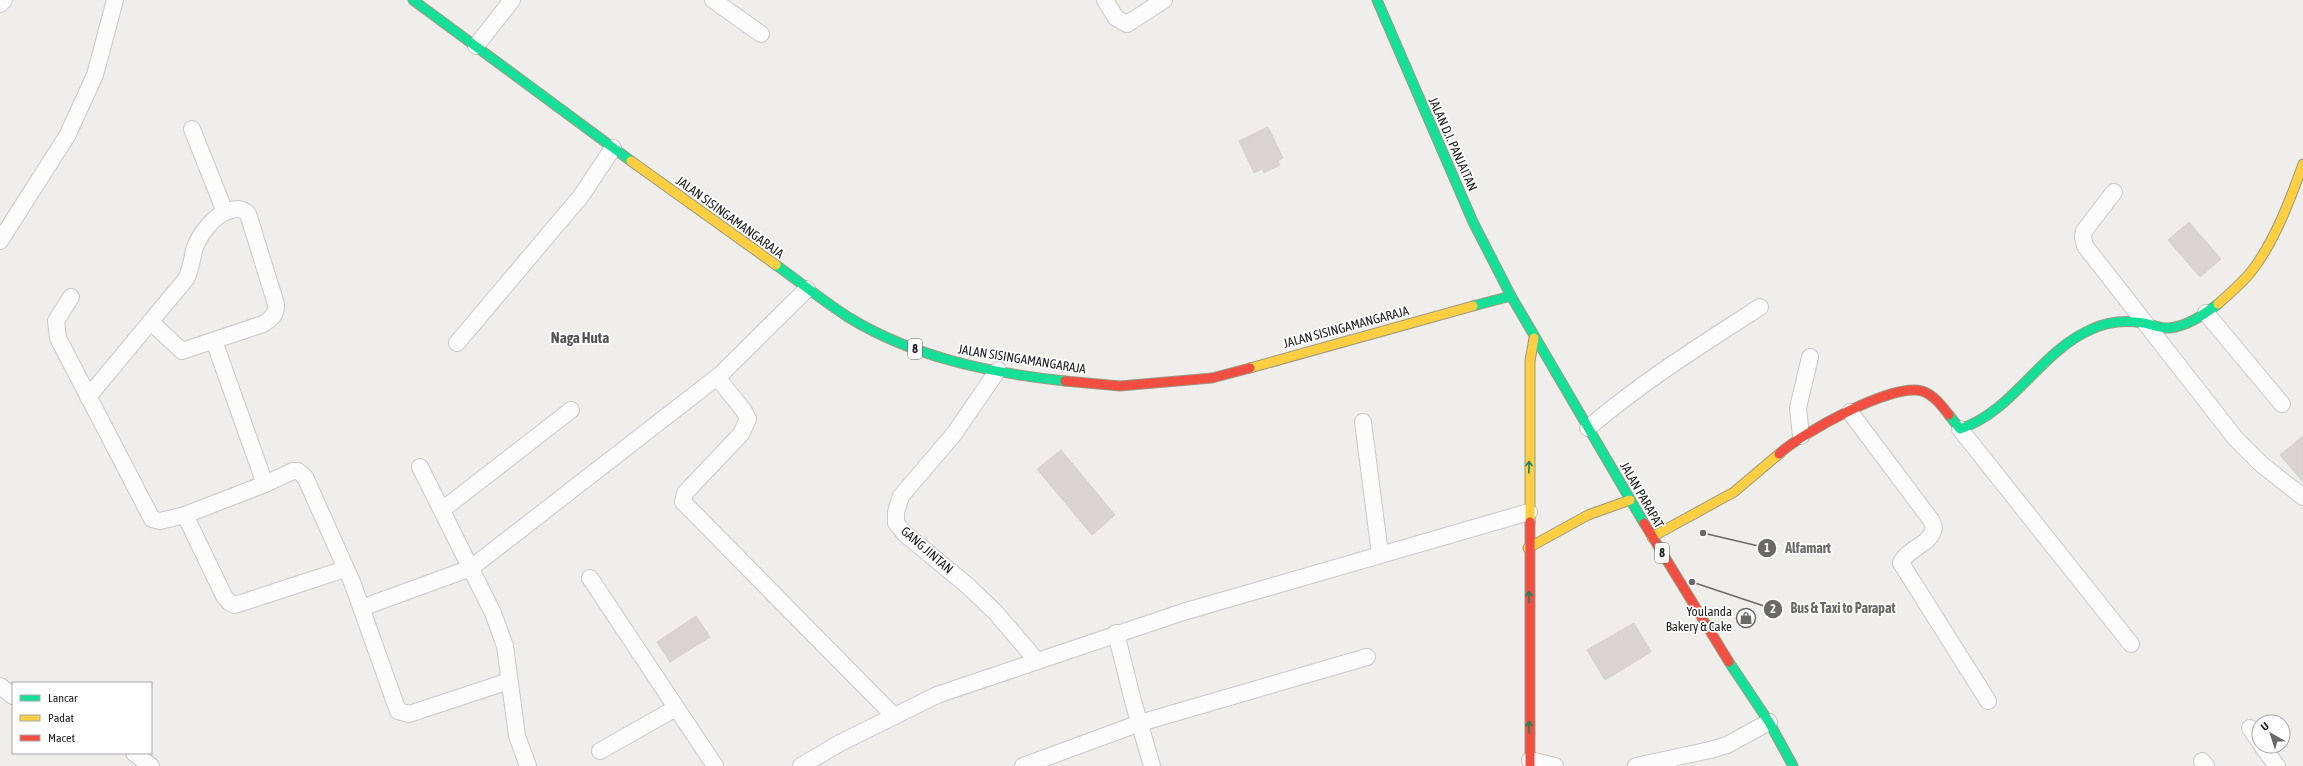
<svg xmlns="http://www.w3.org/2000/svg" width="2303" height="766" font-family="'Asap Condensed',sans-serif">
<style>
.building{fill:#d7d4d2;stroke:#d3d0cc}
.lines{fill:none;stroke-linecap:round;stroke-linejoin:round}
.street-casing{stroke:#c9c8c7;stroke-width:18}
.fast-casing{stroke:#999a82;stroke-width:11}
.slow-casing{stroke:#999a82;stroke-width:11}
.jam-casing{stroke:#999a82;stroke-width:11}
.street{stroke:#fdfcfc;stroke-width:16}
.fast{stroke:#16e098;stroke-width:9}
.slow{stroke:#ffcf43;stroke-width:9}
.jam{stroke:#f24e42;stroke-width:9}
.oneway{stroke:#1c815d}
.labels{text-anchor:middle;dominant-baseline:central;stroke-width:3.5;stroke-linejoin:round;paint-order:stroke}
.shield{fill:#fff;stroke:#646464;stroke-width:1}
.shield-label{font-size:12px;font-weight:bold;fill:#222}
.street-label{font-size:13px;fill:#222;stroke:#fff}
.poi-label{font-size:13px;fill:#222;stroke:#fff;text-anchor:end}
.quarter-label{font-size:15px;font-weight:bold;fill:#555;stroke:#fff}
.leader{fill:none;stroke:#6a6968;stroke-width:1.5}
.callout-dot{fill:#6a6968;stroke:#fff;stroke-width:1.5}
.mark-label{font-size:12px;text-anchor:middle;font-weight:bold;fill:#fff}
.callout-label{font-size:14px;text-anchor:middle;font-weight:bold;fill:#6a6968;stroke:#fff;stroke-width:3.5;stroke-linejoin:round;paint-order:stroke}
</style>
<rect width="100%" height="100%" fill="#f0eeeb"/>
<g class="building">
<path d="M1268 127 1283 158 1278 161 1280 165 1264 173 1262 169 1254 173 1239 141Z"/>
<path d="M2189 222 2221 259 2200 277 2168 240Z"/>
<path d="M2303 436V482L2280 455Z"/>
<path d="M1061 450 1115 515 1092 535 1037 469Z"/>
<path d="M696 616 710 637 670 662 657 642Z"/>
<path d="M1634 623 1651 652 1605 680 1587 650Z"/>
</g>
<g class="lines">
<defs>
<g id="street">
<path d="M713 0 761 34"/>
<path d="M1105 0 1116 18 1127 24 1164 0"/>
<path d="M0 4 4 0"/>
<path d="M476 46 512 0"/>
<path d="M192 129 225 212"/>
<path d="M2114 192 2084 231 2083 237 2085 246 2236 439 2261 464 2303 497"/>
<path d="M0 241 67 136 95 75 115 0"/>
<path d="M71 297 56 321 58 338 152 519 160 521 185 515 265 484 293 471H298L305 477 352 582 398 711 409 714 509 681"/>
<path d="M2206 313 2282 404"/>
<path d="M214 341 265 484"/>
<path d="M457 343 581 196 613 148"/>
<path d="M998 370 954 434 901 496 896 512V523L905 534 968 586 996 613 1037 661"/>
<path d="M717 377 744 411 748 419 741 434 685 493 683 502 894 716"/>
<path d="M88 397 186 279C191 269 192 260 194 250 199 235 213 216 228 211 237 208 242 208 248 214L276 304C277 314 271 319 263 324L182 351 151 322"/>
<path d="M1850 412 1931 520 1934 527C1932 545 1907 548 1901 563L1988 701"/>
<path d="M1363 422 1380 554"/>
<path d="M1588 428C1642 382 1701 345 1760 307"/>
<path d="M1960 429 2131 644"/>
<path d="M1801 436 1798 408 1810 357"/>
<path d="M420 467 493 613 505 646 517 736 528 766"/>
<path d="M442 510 571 410"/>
<path d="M185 515 224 596 229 602 235 605 345 569"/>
<path d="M590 578 715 766"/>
<path d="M361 608 471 568 721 374 807 289"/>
<path d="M1116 633 1133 701 1152 766"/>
<path d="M0 686 13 696"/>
<path d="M2250 728 2259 741"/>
<path d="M2262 746 2277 766"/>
<path d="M600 751 676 708"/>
<path d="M134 753 151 766"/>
<path d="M1530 760 1555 766"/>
<path d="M2202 761 2206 766"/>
<path d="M801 766 840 743 937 695 1183 612 1529 512"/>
<path d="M1023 766 1140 723 1367 657"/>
<path d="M1636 766 1710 750 1727 745 1769 722"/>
</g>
<g id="fast">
<path d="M413 0 631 161"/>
<path d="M1377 0 1473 222 1511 296"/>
<path d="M776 265C800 282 823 301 848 317 913 357 990 373 1065 381"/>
<path d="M1473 306 1511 296 1644 523"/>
<path d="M1949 415 1960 429C2014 411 2040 351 2092 329 2107 322 2126 320 2143 323 2152 324 2160 329 2169 328 2188 326 2203 315 2218 304"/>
<path d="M1729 662 1769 722 1793 766"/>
</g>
<g id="slow">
<path d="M631 161 776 265"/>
<path d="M2218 304C2229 294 2241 284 2251 272 2275 241 2290 200 2303 164"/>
<path d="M1250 368 1473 306"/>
<path d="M1530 522V361L1534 338"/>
<path d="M1652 537 1734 492 1779 454"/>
<path d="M1528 548 1588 515 1630 500"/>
</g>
<g id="jam">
<path d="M1065 381 1120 386 1212 378 1250 368"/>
<path d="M1779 454C1802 433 1891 383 1922 391 1934 395 1942 406 1949 415"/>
<path d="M1530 522V766"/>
<path d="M1644 523 1729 662"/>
</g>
</defs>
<use href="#street" class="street-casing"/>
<use href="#fast" class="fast-casing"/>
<use href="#slow" class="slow-casing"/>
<use href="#jam" class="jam-casing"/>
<use href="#street" class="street"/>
<use href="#fast" class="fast"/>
<use href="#slow" class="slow"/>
<use href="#jam" class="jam"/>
</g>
<defs><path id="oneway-shaft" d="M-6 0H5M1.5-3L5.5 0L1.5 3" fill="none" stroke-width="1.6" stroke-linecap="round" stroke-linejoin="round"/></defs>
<g class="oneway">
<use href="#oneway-shaft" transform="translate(1529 467) rotate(-89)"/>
<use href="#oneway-shaft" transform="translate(1529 597) rotate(-90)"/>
<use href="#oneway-shaft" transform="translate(1529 727) rotate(-90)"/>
</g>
<defs>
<symbol id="shop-ring" viewBox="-11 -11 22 22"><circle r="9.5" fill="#fff" stroke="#6a6968" stroke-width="1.5"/><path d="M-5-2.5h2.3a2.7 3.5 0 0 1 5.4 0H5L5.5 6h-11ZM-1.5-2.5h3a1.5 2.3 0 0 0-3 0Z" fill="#6a6968"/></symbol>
</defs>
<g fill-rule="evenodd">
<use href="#shop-ring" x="1735" y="607" width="22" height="22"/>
</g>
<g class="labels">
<g class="shield">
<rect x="908" y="339" width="14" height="20" rx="3"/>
<rect x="1655" y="543" width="14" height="20" rx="3"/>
</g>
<g class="shield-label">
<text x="915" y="349">8</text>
<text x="1662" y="553">8</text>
</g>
<g class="street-label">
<text transform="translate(1453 144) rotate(66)">JALAN D.I. PANJAITAN</text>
<text transform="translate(730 217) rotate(36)">JALAN SISINGAMANGARAJA</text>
<text transform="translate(1346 327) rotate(-15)">JALAN SISINGAMANGARAJA</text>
<text transform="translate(1022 359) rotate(9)">JALAN SISINGAMANGARAJA</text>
<text transform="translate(1642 495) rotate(60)">JALAN PARAPAT</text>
<text transform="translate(927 550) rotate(41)">GANG JINTAN</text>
</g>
<g class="poi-label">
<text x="1732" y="611">Youlanda<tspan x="1732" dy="15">Bakery &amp; Cake</tspan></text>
</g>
<g class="quarter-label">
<text x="580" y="337">Naga Huta</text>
</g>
</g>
<path class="leader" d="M1703 533L1767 548M1692 582L1773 609"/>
<g class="callout-dot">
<circle cx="1703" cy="533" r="4"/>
<circle cx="1692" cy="582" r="4"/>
<circle cx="1767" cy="548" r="10"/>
<circle cx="1773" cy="609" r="10"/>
</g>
<g class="mark-label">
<text x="1767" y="552">1</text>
<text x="1773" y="613">2</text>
</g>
<g class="callout-label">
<text x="1808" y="553">Alfamart</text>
<text x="1843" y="613">Bus &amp; Taxi to Parapat</text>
</g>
<rect x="12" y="682" width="140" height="72" fill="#ffffff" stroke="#a7a7a7"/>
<rect x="20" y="695" width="20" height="6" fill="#16e098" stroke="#a7a7a7"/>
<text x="48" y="702" font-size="12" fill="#222222">Lancar</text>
<rect x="20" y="715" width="20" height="6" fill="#ffcf43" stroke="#a7a7a7"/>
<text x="48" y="722" font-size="12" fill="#222222">Padat</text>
<rect x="20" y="735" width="20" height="6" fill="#f24e42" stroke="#a7a7a7"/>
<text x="48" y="742" font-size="12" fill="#222222">Macet</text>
<g transform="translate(2271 734) rotate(321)"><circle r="19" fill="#ffffff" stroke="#a7a7a7"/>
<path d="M0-3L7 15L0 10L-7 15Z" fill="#6a6968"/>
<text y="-6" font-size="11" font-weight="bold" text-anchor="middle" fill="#222222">U</text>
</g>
</svg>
